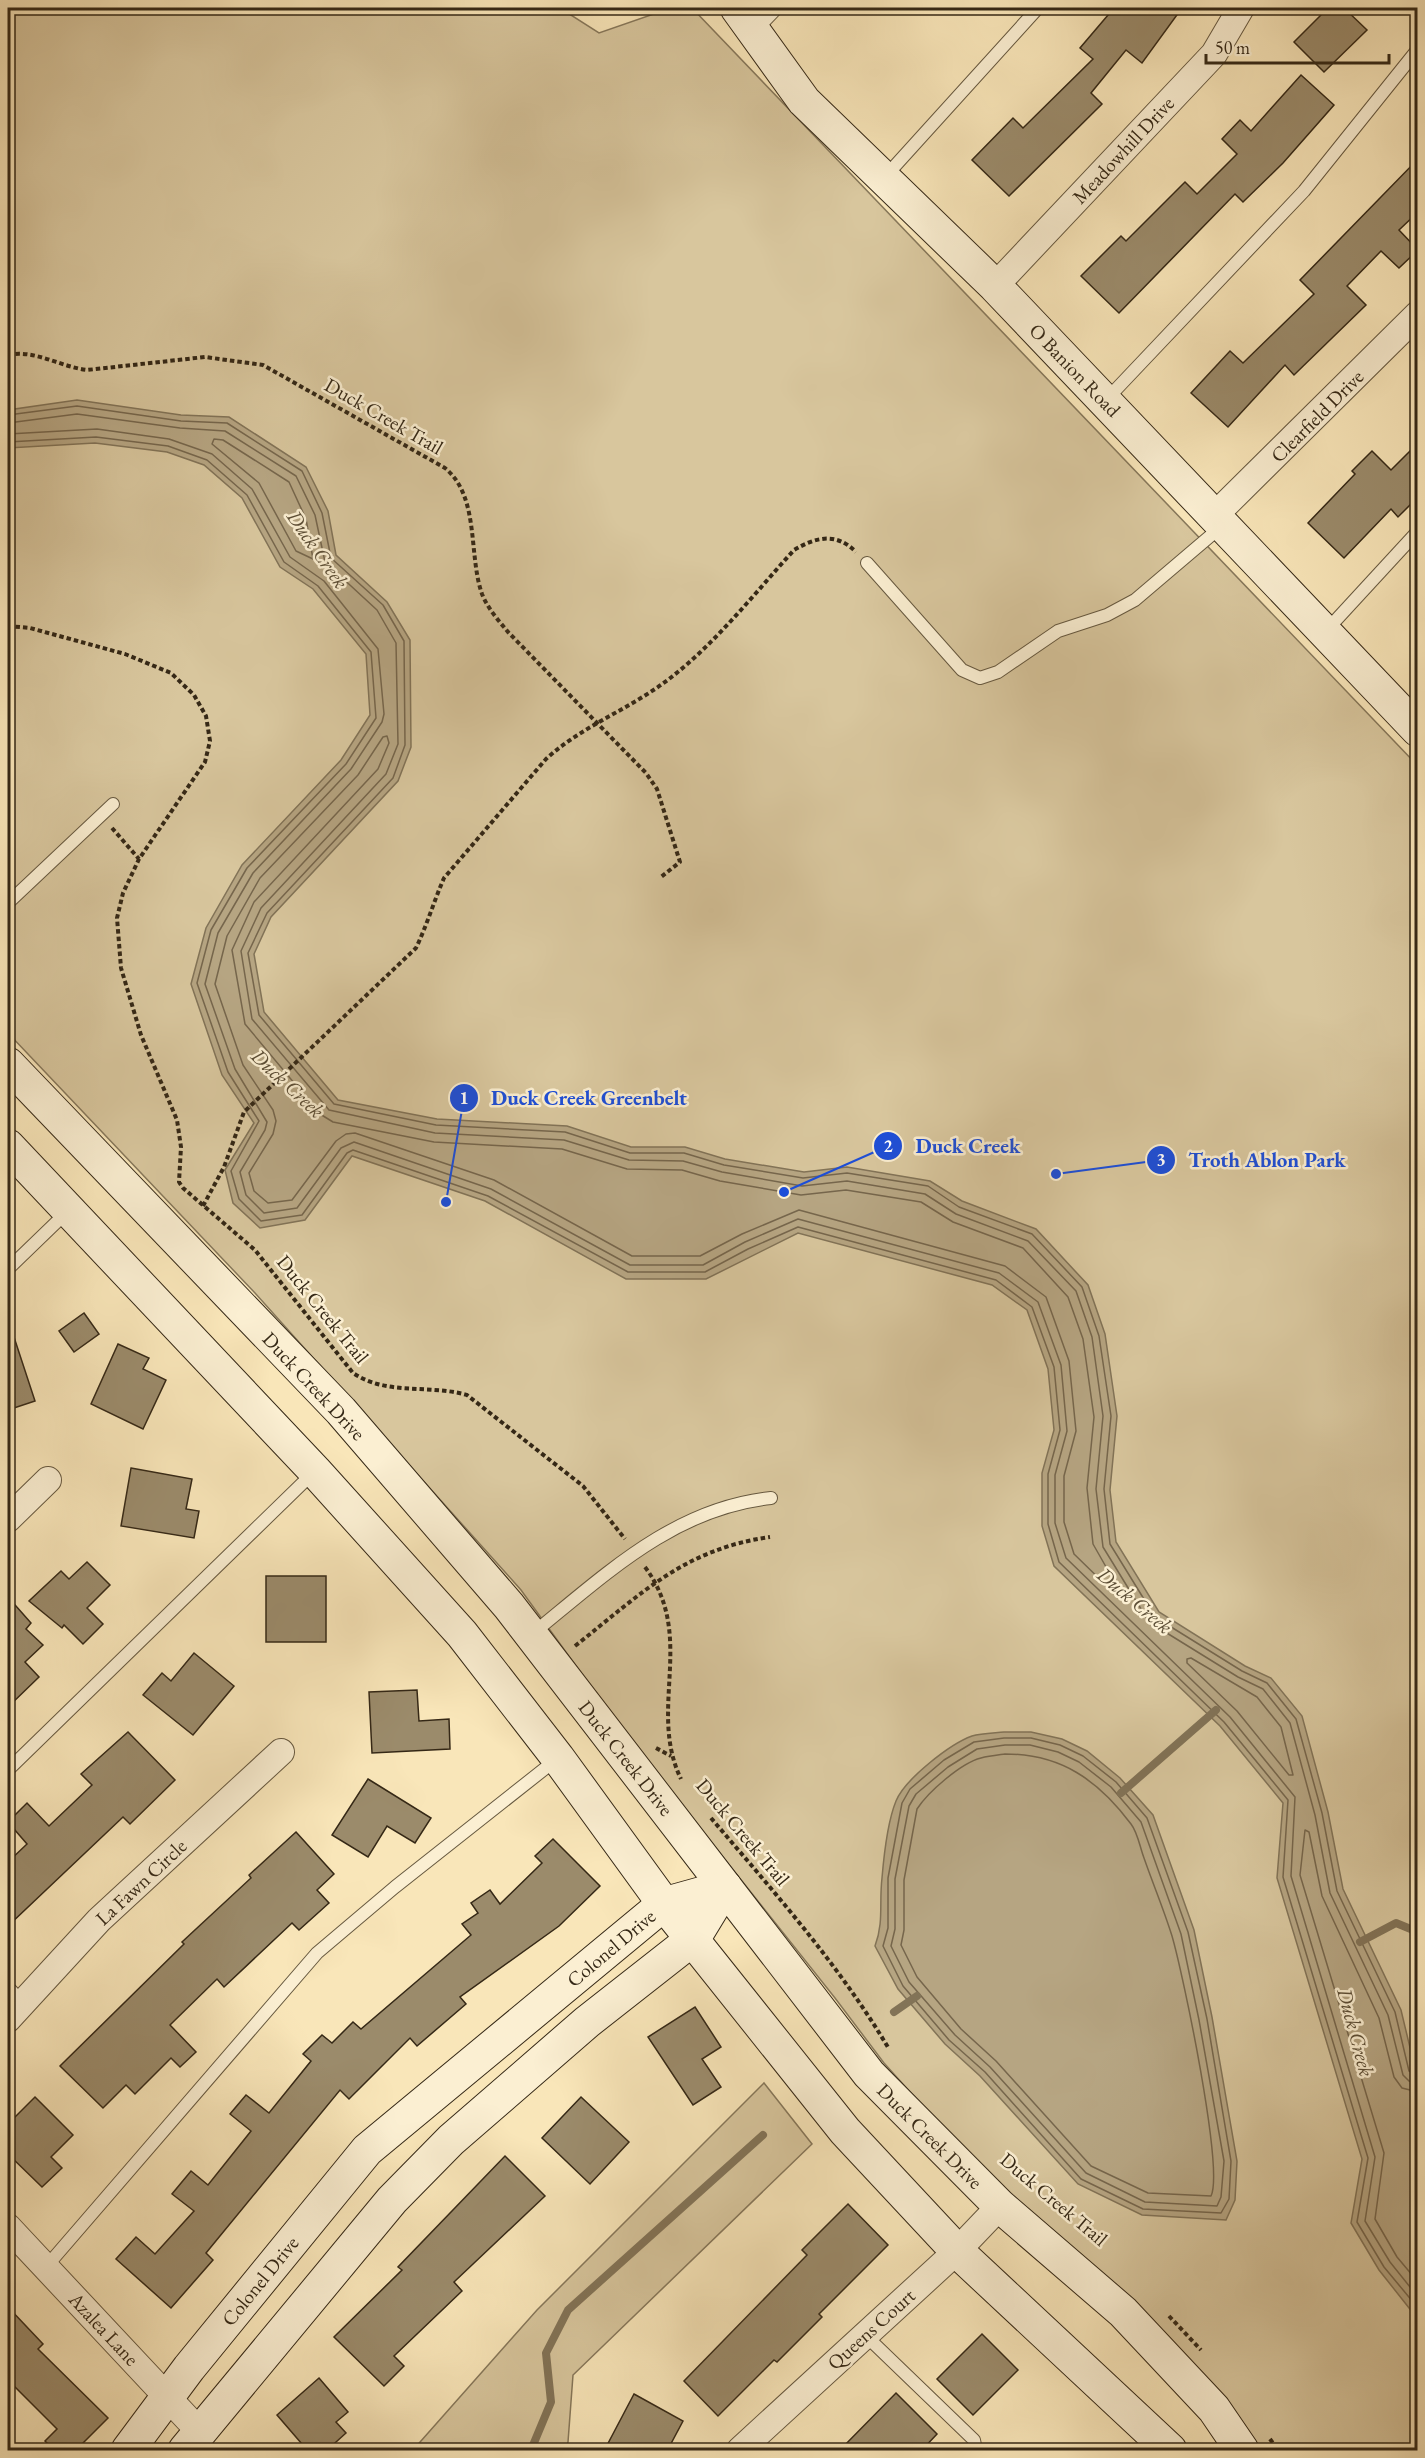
<svg xmlns="http://www.w3.org/2000/svg" width="1425" height="2458" font-family="'EB Garamond',serif">
<style>
.green{fill:#d8c69d;stroke:#86775a;stroke-width:1.5}
.water{fill:#b6a582;stroke:#827357;stroke-width:1.5}
.lines{fill:none;stroke-linecap:round;stroke-linejoin:round}
.shore{stroke:#76664c;stroke-width:1.5}
.stream{stroke:#827357;stroke-width:8}
.building{fill:#9b8b6b;stroke:#352816;stroke-width:1.5}
.lane-casing{stroke:#66583f;stroke-width:14}
.street-casing{stroke:#66583f;stroke-width:28}
.secondary-casing{stroke:#352816;stroke-width:35}
.path{stroke:#352816;stroke-width:4;stroke-dasharray:4.5 3;stroke-linecap:butt}
.lane{stroke:#fbefd2;stroke-width:12}
.street{stroke:#fbefd2;stroke-width:26}
.secondary{stroke:#fbefd2;stroke-width:33}
.labels{text-anchor:middle;dominant-baseline:central;stroke-width:5;stroke-linejoin:round;paint-order:stroke}
.street-label{font-size:20px;fill:#352816;stroke:#fbefd2}
.water-label{font-size:21px;font-style:italic;fill:#5c4e36;stroke:#fbefd2}
.leader{fill:none;stroke:#1d4ed8;stroke-width:2}
.callout-dot{fill:#1d4ed8;stroke:#fbefd2;stroke-width:2}
.mark-label{font-size:18px;text-anchor:middle;font-weight:bold;fill:#fff}
.callout-label{font-size:21px;text-anchor:middle;font-weight:bold;fill:#1d4ed8;stroke:#fbefd2;stroke-width:5;stroke-linejoin:round;paint-order:stroke}
</style>
<rect width="100%" height="100%" fill="#f9e6b9"/>
<filter id="stains"><feTurbulence type="fractalNoise" baseFrequency=".00333" numOctaves="4"/><feColorMatrix values="0 0 0 0 .2 0 0 0 0 .09 0 0 0 0 .02 0 0 0 .5 -.17"/></filter>
<radialGradient id="worn" r=".72"><stop offset=".6" stop-color="#630" stop-opacity="0"/><stop offset="1" stop-color="#630" stop-opacity=".3"/></radialGradient>
<g class="green">
<path d="M8 8H560L599 33 671 8H692L1417 765V2450H1253L973 2162 884 2063 835 1998 626 1735 521 1590 255 1293 8 1033Z"/>
<path d="M764 2083 812 2144 573 2375 568 2442 564 2450H413L537 2310Z"/>
</g>
<g class="water">
<path d="M77 400 181 415 229 417 306 467 328 511 336 555 387 602 410 640 411 747 398 781 271 917 254 954 264 1012 338 1100 437 1119 567 1126 631 1147H685L725 1159 804 1172 847 1167 930 1181 962 1201 1036 1229 1088 1285 1105 1334 1117 1416 1110 1490 1116 1542 1159 1612 1245 1666 1271 1678 1302 1716 1328 1812 1343 1889 1401 2010 1418 2081 1417 2318 1379 2270 1351 2223 1362 2159 1277 1878 1283 1803 1220 1726 1054 1566 1042 1526V1473L1054 1430 1048 1369 1027 1310 992 1285 798 1233 706 1279H626L485 1201 352 1156 305 1220 260 1228 233 1203 225 1170 254 1123 222 1075 191 984 206 928 242 865 341 760 370 715 366 654 313 589 280 567 242 498 204 465 167 452 95 443 8 448V410Z"/>
<path d="M1004 1732H1031L1062 1739 1087 1751 1120 1778 1153 1815 1194 1930 1212 2017 1237 2161 1235 2200 1226 2220 1142 2215 1078 2184 980 2076 945 2044 898 1989 875 1946C884 1922 879 1903 882 1878 884 1854 887 1823 896 1801 905 1779 950 1744 972 1736 981 1733 994 1733 1004 1732Z"/>
</g>
<g class="lines">
<g class="shore">
<path d="M8 415 77 406 181 421 227 423 302 471 322 513 331 558 383 605 404 641 405 745 393 778 267 913 248 953 259 1015 334 1104 436 1125 565 1132 630 1153H684L724 1165 803 1178 847 1173 928 1186 959 1207 1032 1234 1082 1287 1099 1336 1111 1416 1104 1489 1110 1544 1155 1617 1242 1671 1267 1683 1296 1719 1322 1813 1337 1891 1395 2012 1409 2071 1418 2075"/>
<path d="M8 423 77 414 180 428 225 431 296 476 315 515 325 562 377 610 396 643 398 744 386 774 261 908 241 951 252 1019 329 1110 435 1133 564 1140 629 1160 683 1161 722 1172 802 1186 847 1181 925 1194 956 1214 1028 1241 1076 1291 1092 1337 1103 1416 1096 1489 1103 1547 1149 1622 1238 1677 1263 1689 1290 1723 1315 1815 1330 1893 1388 2015 1403 2075 1409 2081 1418 2083"/>
<path d="M8 434 97 429 169 439 212 454 252 489 290 557 324 581 378 649 384 714 382 722 351 769 253 873 218 933 205 984 235 1069 267 1122 265 1130 240 1172 246 1195 264 1213 297 1208 341 1148 354 1142 491 1189 630 1265H703L745 1242 798 1219 999 1273 1038 1302 1061 1365 1067 1431 1055 1475V1523L1066 1558 1230 1717 1295 1797 1291 1876 1375 2157 1365 2221 1390 2262 1418 2297"/>
<path d="M214 439 223 440 289 482 306 519 313 559 296 551 259 483 212 444Z"/>
<path d="M8 442 96 437 168 446 207 460 247 495 284 562 318 586 371 652 376 718 346 764 247 868 211 930 197 983 228 1072 259 1121 231 1171 239 1199 261 1221 302 1215 347 1153 353 1150 488 1196 628 1272H705L748 1249 798 1227 996 1280 1032 1307 1054 1367 1060 1430 1048 1474V1524L1059 1562 1224 1722 1288 1800 1283 1877 1368 2158 1357 2222 1384 2267 1418 2308"/>
<path d="M387 736 389 743 378 769 254 902 232 950 245 1024 320 1114 333 1122 434 1142 562 1149 627 1169 682 1170 720 1181 801 1195 846 1190 921 1202 953 1222 1023 1248 1068 1297 1083 1339 1094 1417 1087 1488 1093 1544 1118 1588 1117 1592H1113L1074 1554 1064 1522V1476L1076 1431 1069 1361 1046 1297 1005 1266 799 1210 742 1234 700 1256H632L494 1180 355 1133 346 1134 336 1141 292 1200 268 1203 254 1191 249 1173 273 1134 276 1121 273 1110 243 1065 215 984 227 936 260 878 358 775 383 737Z"/>
<path d="M1187 1659 1191 1658 1257 1697 1281 1727 1293 1775H1289L1237 1711 1187 1663Z"/>
<path d="M1004 1738H1031L1060 1745 1083 1756 1116 1782 1147 1818 1188 1932 1207 2019 1231 2161 1229 2199 1221 2213 1143 2209 1081 2179 985 2072 949 2040 903 1986 883 1946 888 1928V1878L902 1803 910 1789 944 1760 974 1742Z"/>
<path d="M1005 1745H1030L1058 1752 1079 1762 1111 1787 1141 1822 1181 1934 1199 2020 1224 2161 1221 2197 1217 2206 1145 2202 1086 2173 990 2067 955 2035 909 1982 891 1946 895 1929V1879L909 1806 916 1794 948 1767 977 1749Z"/>
<path d="M1005 1754C1061 1754 1098 1780 1131 1824 1138 1833 1140 1848 1144 1858 1153 1884 1164 1910 1172 1936 1183 1974 1224 2169 1211 2196L1148 2193 1091 2166 996 2061 961 2029 917 1977 901 1945 904 1930V1880L917 1809C928 1792 961 1763 981 1758 989 1756 998 1755 1005 1754Z"/>
<path d="M1418 2092 1402 2088 1394 2077 1379 2018 1322 1896 1309 1832 1305 1830 1300 1875 1384 2153 1375 2219 1397 2257 1418 2282"/>
</g>
<g class="stream">
<path d="M1121 1793 1216 1710"/>
<path d="M1360 1942 1396 1923 1418 1932"/>
<path d="M894 2012 917 1996"/>
<path d="M531 2450 551 2402 546 2353 568 2310 763 2135"/>
</g>
</g>
<g class="building">
<path d="M1114 8H1182L1142 63 1126 50 1091 93 1102 104 1009 196 972 160 1013 118 1023 128 1093 59 1080 48Z"/>
<path d="M1328 8H1344L1367 30 1324 72 1294 42Z"/>
<path d="M1301 75 1334 105 1283 163 1243 202 1235 194 1119 313 1081 276 1121 236 1126 241 1185 182 1197 194 1237 154 1222 139 1240 120 1251 131Z"/>
<path d="M1418 159V212L1399 230 1418 250 1399 268 1381 251 1347 286 1366 305 1294 375 1285 365 1228 427 1191 393 1230 351 1243 363 1314 294 1300 280Z"/>
<path d="M1418 443V497L1398 517 1391 509 1344 558 1308 523 1355 474 1352 471 1372 451 1391 470Z"/>
<path d="M84 1313 99 1334 74 1352 59 1331Z"/>
<path d="M11 1328 35 1401 8 1410V1329Z"/>
<path d="M118 1344 149 1358 143 1369 166 1380 143 1429 91 1404Z"/>
<path d="M131 1468 192 1479 186 1509 199 1511 194 1538 121 1526Z"/>
<path d="M87 1562 110 1585 87 1608 103 1624 83 1644 64 1625 62 1628 29 1601 61 1571 69 1579Z"/>
<rect x="266" y="1576" width="60" height="66"/>
<path d="M8 1597 31 1623 26 1629 43 1645 25 1662 39 1677 8 1707Z"/>
<path d="M194 1653 234 1686 193 1735 143 1695 162 1673 171 1681Z"/>
<path d="M417 1690 419 1721 449 1719 450 1749 372 1753 369 1692Z"/>
<path d="M128 1732 175 1780 130 1824 123 1817 8 1926V1862L27 1844 8 1822 27 1803 49 1826 92 1785 81 1774Z"/>
<path d="M368 1779 431 1818 415 1843 387 1826 368 1857 332 1835Z"/>
<path d="M296 1832 334 1874 317 1890 329 1903 299 1930 292 1923 224 1987 217 1979 170 2025 196 2052 180 2067 171 2058 135 2094 126 2085 103 2108 60 2066 184 1944 182 1942 251 1878 249 1875Z"/>
<path d="M553 1839 600 1886 559 1926 460 1997 466 2004 417 2046 410 2038 349 2099 340 2090 206 2253 213 2260 171 2308 116 2259 136 2237 155 2254 194 2211 172 2194 191 2171 208 2185 251 2131 230 2114 246 2095 269 2113 311 2061 303 2054 322 2035 332 2043 353 2022 361 2029 471 1935 462 1924 478 1913 471 1903 490 1890 500 1904 542 1863 535 1856Z"/>
<path d="M695 2007 721 2047 702 2059 721 2087 693 2105 648 2037Z"/>
<path d="M35 2097 73 2135 51 2157 62 2168 42 2187 8 2154V2124Z"/>
<path d="M581 2097 629 2142 590 2184 542 2138Z"/>
<path d="M505 2156 545 2196 454 2282 462 2291 394 2356 404 2366 384 2386 334 2337 402 2270 398 2267Z"/>
<path d="M848 2204 888 2245 819 2314 822 2317 777 2362 774 2360 718 2416 684 2381 807 2255 802 2250Z"/>
<path d="M8 2307 43 2344 38 2349 108 2418 75 2451H55L45 2441 57 2429 8 2380Z"/>
<path d="M982 2334 1018 2370 973 2415 937 2379Z"/>
<path d="M319 2378 348 2412 336 2422 346 2433 326 2451H308L277 2415Z"/>
<path d="M896 2393 937 2434 921 2451H839Z"/>
<path d="M634 2394 683 2421 667 2451H604Z"/>
</g>
<g class="lines">
<defs>
<g id="lane">
<path d="M755 31 777 8"/>
<path d="M884 178 1038 8"/>
<path d="M1106 400 1304 191 1418 49"/>
<path d="M867 563 962 670 980 678 998 672 1058 631 1107 615 1135 600 1222 526"/>
<path d="M1325 632 1418 531"/>
<path d="M8 903 113 804"/>
<path d="M8 1269 67 1212"/>
<path d="M532 1634C605 1575 674 1508 771 1498"/>
<path d="M8 1770 314 1472"/>
<path d="M8 1987 23 2003"/>
<path d="M46 2267 317 1953 395 1887 557 1759"/>
<path d="M864 2334 974 2440 976 2450"/>
</g>
<g id="street">
<path d="M995 286 1214 54 1241 8"/>
<path d="M1214 516 1418 314"/>
<path d="M8 1519 48 1480"/>
<path d="M8 2019 99 1920 281 1752"/>
<path d="M8 2227 200 2432"/>
<path d="M740 2450 957 2251 1000 2206"/>
</g>
<g id="secondary">
<path d="M737 8 804 101 995 286 1418 730"/>
<path d="M8 1064 341 1411 509 1606 869 2074 1000 2206 1123 2312 1214 2409 1242 2450"/>
<path d="M8 1146 315 1471 462 1634 558 1758 664 1904 845 2131 957 2251 1170 2450"/>
<path d="M128 2450 189 2368 367 2150 664 1904 725 1887"/>
<path d="M185 2450 392 2200 451 2140 587 2022 694 1938 725 1887"/>
</g>
</defs>
<use href="#lane" class="lane-casing"/>
<use href="#street" class="street-casing"/>
<use href="#secondary" class="secondary-casing"/>
<g class="path">
<path d="M8 355C34 349 61 367 87 370L205 357 263 365 445 468C480 497 468 554 482 594 488 609 499 621 508 632L646 773 657 789 680 862 661 877"/>
<path d="M8 626 30 628 125 654 171 673 194 695 206 716 210 741 205 762 139 859 123 893 117 918 121 968 141 1035 177 1120 181 1147 179 1182 183 1188 255 1250 353 1373C387 1396 429 1384 467 1395L583 1486 625 1539"/>
<path d="M112 828 139 859"/>
<path d="M203 1206 224 1167 244 1112 416 948C427 925 434 901 444 878L546 759C582 726 630 709 669 679 716 643 754 594 794 550 816 537 836 532 856 552"/>
<path d="M645 1567C697 1637 647 1709 681 1779"/>
<path d="M575 1646C641 1594 684 1549 770 1537"/>
<path d="M656 1748 671 1756"/>
<path d="M711 1818C774 1892 840 1966 889 2049"/>
<path d="M1169 2316 1201 2350"/>
<path d="M1270 2439 1278 2450"/>
</g>
<use href="#lane" class="lane"/>
<use href="#street" class="street"/>
<use href="#secondary" class="secondary"/>
</g>
<g class="labels">
<g class="street-label">
<text transform="translate(1123 150) rotate(-47)">Meadowhill Drive</text>
<text transform="translate(1075 370) rotate(46)">O Banion Road</text>
<text transform="translate(384 416) rotate(30)">Duck Creek Trail</text>
<text transform="translate(1317 416) rotate(-45)">Clearfield Drive</text>
<text transform="translate(323 1309) rotate(51)">Duck Creek Trail</text>
<text transform="translate(314 1386) rotate(47)">Duck Creek Drive</text>
<text transform="translate(626 1758) rotate(52)">Duck Creek Drive</text>
<text transform="translate(743 1832) rotate(50)">Duck Creek Trail</text>
<text transform="translate(141 1882) rotate(-43)">La Fawn Circle</text>
<text transform="translate(611 1948) rotate(-40)">Colonel Drive</text>
<text transform="translate(930 2136) rotate(45)">Duck Creek Drive</text>
<text transform="translate(1054 2199) rotate(40)">Duck Creek Trail</text>
<text transform="translate(260 2281) rotate(-51)">Colonel Drive</text>
<text transform="translate(104 2329) rotate(47)">Azalea Lane</text>
<text transform="translate(871 2329) rotate(-42)">Queens Court</text>
</g>
<g class="water-label">
<text transform="translate(318 549) rotate(55)">Duck Creek</text>
<text transform="translate(288 1083) rotate(43)">Duck Creek</text>
<text transform="translate(1135 1600) rotate(40)">Duck Creek</text>
<text transform="translate(1356 2032) rotate(75)">Duck Creek</text>
</g>
</g>
<path class="leader" d="M446 1202L464 1098M784 1192L888 1146M1056 1174L1161 1160"/>
<g class="callout-dot">
<circle cx="446" cy="1202" r="6"/>
<circle cx="784" cy="1192" r="6"/>
<circle cx="1056" cy="1174" r="6"/>
<circle cx="464" cy="1098" r="15"/>
<circle cx="888" cy="1146" r="15"/>
<circle cx="1161" cy="1160" r="15"/>
</g>
<g class="mark-label">
<text x="464" y="1104">1</text>
<text x="888" y="1152">2</text>
<text x="1161" y="1166">3</text>
</g>
<g class="callout-label">
<text x="589" y="1105">Duck Creek Greenbelt</text>
<text x="968" y="1153">Duck Creek</text>
<text x="1267" y="1167">Troth Ablon Park</text>
</g>
<rect width="1425" height="2458" fill="none" stroke="#f9e6b9" stroke-width="30"/>
<rect x="9" y="9" width="1407" height="2440" fill="none" stroke="#352816" stroke-width="3"/>
<rect x="15" y="15" width="1395" height="2428" fill="none" stroke="#352816" stroke-width="1.5"/>
<path d="M1206 54v9h183v-9" fill="none" stroke="#352816" stroke-width="3"/>
<text x="1215" y="54" font-size="18" fill="#352816" stroke="#fbefd2" stroke-width="4.5" paint-order="stroke">50 m</text>
<rect width="100%" height="100%" filter="url(#stains)"/>
<rect width="100%" height="100%" fill="url(#worn)"/>
</svg>
